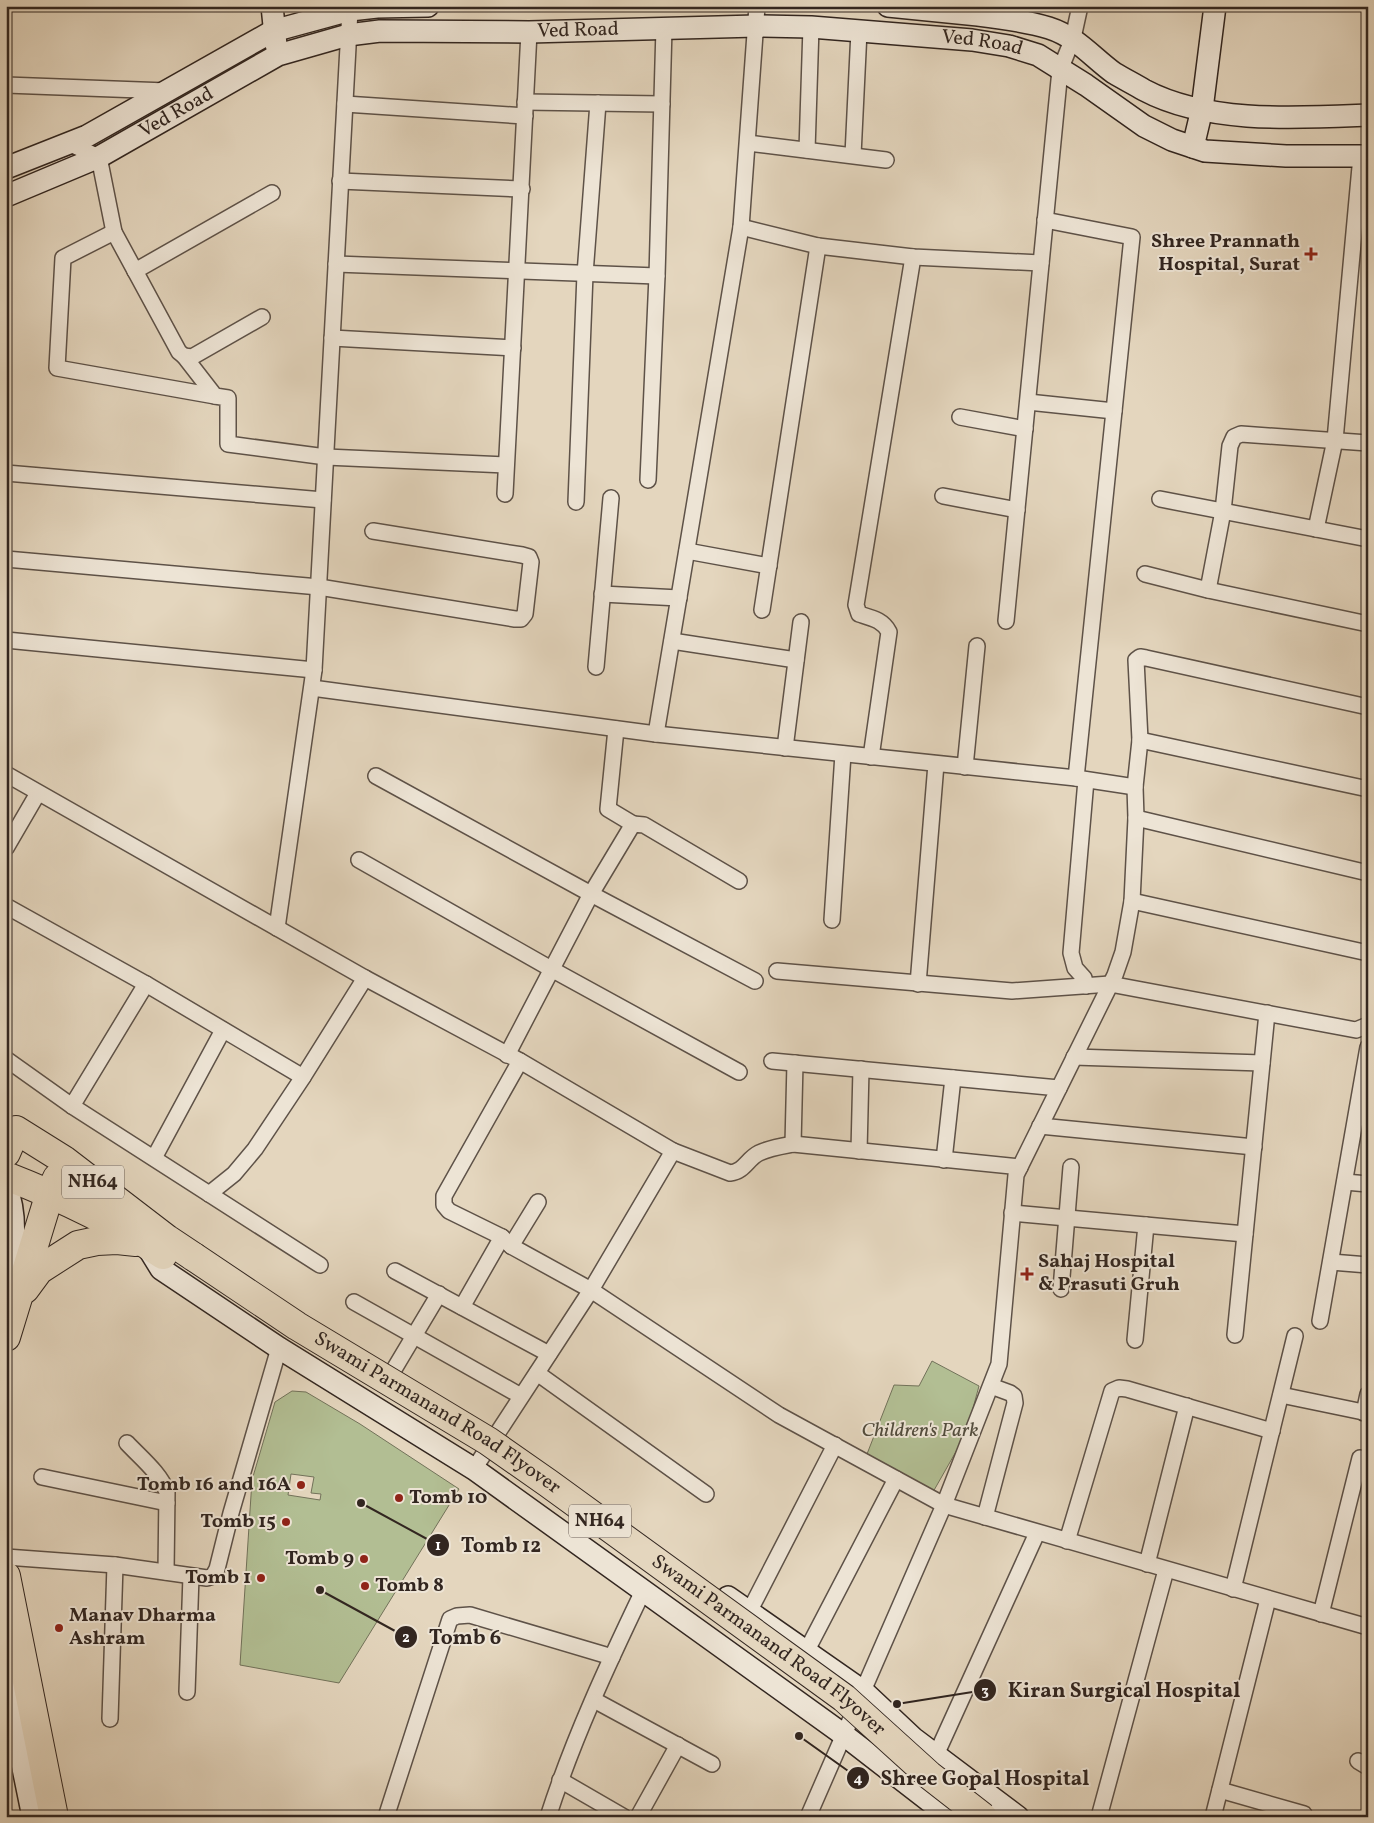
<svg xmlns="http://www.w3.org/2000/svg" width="1374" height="1823" font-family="Vollkorn,serif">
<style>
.green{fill:#b2be93;stroke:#72725a;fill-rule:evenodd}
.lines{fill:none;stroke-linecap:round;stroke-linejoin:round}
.street-casing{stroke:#5e5248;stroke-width:18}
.secondary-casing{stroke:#322620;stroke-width:24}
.highway-casing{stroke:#322620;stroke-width:30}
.street{stroke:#ede4d5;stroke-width:15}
.secondary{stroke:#ede4d5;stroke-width:21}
.highway{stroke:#e4d6be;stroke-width:28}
.highway-bridge-casing{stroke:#322620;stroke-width:30;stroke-linecap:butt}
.highway-bridge{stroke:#e4d6be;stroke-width:28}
.poi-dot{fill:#8f2418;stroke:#ede4d5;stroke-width:2}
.labels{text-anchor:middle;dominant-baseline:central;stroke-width:4;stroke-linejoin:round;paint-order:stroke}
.shield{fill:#ede4d5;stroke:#6a5f56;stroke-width:1}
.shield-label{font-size:19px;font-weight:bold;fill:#322620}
.street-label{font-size:20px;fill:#322620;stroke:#ede4d5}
.poi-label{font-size:20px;font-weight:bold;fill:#322620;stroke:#ede4d5;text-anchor:end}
.park-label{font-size:20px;font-style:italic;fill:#524c3d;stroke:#ede4d5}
.leader{fill:none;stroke:#322620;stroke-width:2}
.callout-dot{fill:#322620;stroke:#ede4d5;stroke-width:2}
.mark-label{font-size:15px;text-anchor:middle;font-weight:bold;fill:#fff}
.callout-label{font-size:21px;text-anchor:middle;font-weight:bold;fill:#322620;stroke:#ede4d5;stroke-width:4;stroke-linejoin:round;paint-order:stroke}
</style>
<rect width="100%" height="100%" fill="#e4d6be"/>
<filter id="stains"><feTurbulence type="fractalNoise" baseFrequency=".004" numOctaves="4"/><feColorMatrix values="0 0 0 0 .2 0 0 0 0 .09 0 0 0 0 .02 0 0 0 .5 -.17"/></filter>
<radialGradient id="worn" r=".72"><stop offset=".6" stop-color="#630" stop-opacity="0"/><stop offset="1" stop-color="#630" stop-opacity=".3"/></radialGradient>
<g class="green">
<path d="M932 1361 979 1386 966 1434 933 1492 867 1454 894 1385 919 1386Z"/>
<path d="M292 1391 306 1392 360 1424 459 1489 339 1683 240 1665 252 1480 275 1402ZM291 1474 314 1477 311 1493 321 1494 320 1500 288 1495Z"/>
</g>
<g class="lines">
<defs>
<g id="street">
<path d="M6 85 167 91"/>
<path d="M525 102 662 104"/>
<path d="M345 104 525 116"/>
<path d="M68 143 99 157 114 232 179 352 184 356 192 357 262 317"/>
<path d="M748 143 886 160"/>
<path d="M807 150 811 27"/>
<path d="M853 155 859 31"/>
<path d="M340 181 522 189"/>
<path d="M1045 220 1132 237 1076 778"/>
<path d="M741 227 818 246 913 257 1041 263"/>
<path d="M114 232 63 258 57 368 215 396"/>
<path d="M336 264 657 276"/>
<path d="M135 271 272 193"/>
<path d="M332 338 513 348"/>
<path d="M184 356 215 396 228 398V444L326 457 506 465"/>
<path d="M1028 402 1114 411"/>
<path d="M960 417 1025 429"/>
<path d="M6 473 323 500"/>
<path d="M648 480 657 276 664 28"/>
<path d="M505 494 529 32"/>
<path d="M943 496 1017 510"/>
<path d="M1160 499 1368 539"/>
<path d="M576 502 585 274 598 103"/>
<path d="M1316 529 1335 440 1361 156"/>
<path d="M687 551 769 566"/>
<path d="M6 559 319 587 515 619H521L525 614 531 562 529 557 522 555 373 531"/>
<path d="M1145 574 1208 590 1368 624"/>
<path d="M1208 590 1223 511 1230 446 1234 437 1241 434 1368 443"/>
<path d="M602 594 679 598"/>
<path d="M762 610 818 246"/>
<path d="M1006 621 1060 70 1073 38 1080 6"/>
<path d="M6 640 314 670"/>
<path d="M672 641 796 660"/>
<path d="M596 667 611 498"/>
<path d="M312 688 656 734 1076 778 1135 787"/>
<path d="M616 729 608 809 633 824"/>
<path d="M656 734 741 227 757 6"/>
<path d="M1140 740 1368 789"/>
<path d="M785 748 801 622"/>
<path d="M871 757 889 632C883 620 872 618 859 614L856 605 913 257"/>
<path d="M965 767 977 646"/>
<path d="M6 774 365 978 520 1061 673 1151 591 1290 474 1469"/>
<path d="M376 776 591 894 755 981"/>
<path d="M1086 780 1071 953 1075 968 1084 978 1086 986"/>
<path d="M1136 818 1368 873"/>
<path d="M6 848 38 793"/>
<path d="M359 860 553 970 739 1072"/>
<path d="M1132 901 1368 953"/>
<path d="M6 906 146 984 303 1077"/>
<path d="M832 920 843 754"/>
<path d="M277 928 314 670 350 10"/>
<path d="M777 971 1012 991 1110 984 1356 1030 1368 1025"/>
<path d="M918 984 936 764"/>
<path d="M507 1055 591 894 633 824 644 825 739 881"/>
<path d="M1074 1057 1262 1063"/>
<path d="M6 1059 72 1106 320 1265"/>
<path d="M520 1061 444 1196V1205L449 1211 502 1237 511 1246 591 1290 779 1415 944 1505 1368 1627"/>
<path d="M772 1061 1059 1088"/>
<path d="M72 1106 146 984"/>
<path d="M1040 1126 1254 1147"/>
<path d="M793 1144 795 1063"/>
<path d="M673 1151 730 1173C745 1171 747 1159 759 1153 769 1148 782 1146 793 1144L1020 1167"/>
<path d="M859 1151 861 1069"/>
<path d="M154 1158 223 1030"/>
<path d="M944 1160 953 1078"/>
<path d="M1345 1182 1368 1184"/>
<path d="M209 1194 234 1174 255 1149 303 1077 365 978"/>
<path d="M1012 1213 1245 1234"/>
<path d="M511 1246 538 1202"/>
<path d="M1331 1262 1368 1265"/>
<path d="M395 1271 549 1354"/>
<path d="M1061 1289 1071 1167"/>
<path d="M354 1302 521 1396"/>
<path d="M462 1307 502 1237"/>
<path d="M1320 1321 1368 1047"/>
<path d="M1235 1335 1267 1013"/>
<path d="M1135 1340 1146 1225"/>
<path d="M393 1371 439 1294"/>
<path d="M537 1373 706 1494"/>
<path d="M1281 1395 1368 1413"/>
<path d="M1364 1413 1368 1394"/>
<path d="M127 1443C141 1458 160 1473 167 1492L166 1572"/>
<path d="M42 1477 167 1503"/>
<path d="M985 1517 1015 1403 1014 1396 1010 1393 991 1386"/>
<path d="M1067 1541 1112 1391 1119 1388 1127 1389 1272 1431"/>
<path d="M6 1557 115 1565 207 1578 213 1576 217 1569 231 1513 279 1348"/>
<path d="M1147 1564 1187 1406"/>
<path d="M1233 1589 1295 1336"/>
<path d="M749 1612 835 1445"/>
<path d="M1321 1614 1360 1458"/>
<path d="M806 1652 896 1479"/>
<path d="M187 1692 191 1576"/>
<path d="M594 1700 712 1764"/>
<path d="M110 1719 115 1565"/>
<path d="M936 1755 1037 1533"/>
<path d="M1358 1761 1368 1767"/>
<path d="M560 1780 624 1817"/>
<path d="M1220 1790 1304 1814"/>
<path d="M386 1817 450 1619 457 1616 470 1615 612 1657"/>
<path d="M548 1817C573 1739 608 1664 643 1591"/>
<path d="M638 1817 678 1745"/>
<path d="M808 1817 944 1505 999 1364 1016 1175 1115 975 1123 952 1132 901 1136 818 1135 787 1140 740 1136 660 1140 657 1146 658 1368 707"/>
<path d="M1099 1817 1166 1570"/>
<path d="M1213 1817 1268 1599"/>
</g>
<g id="secondary">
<path d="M272 6 276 45"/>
<path d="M888 6C918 9 948 12 978 15 1002 18 1026 21 1049 28 1077 37 1092 57 1114 73 1124 79 1134 84 1144 90 1208 124 1297 118 1368 115"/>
<path d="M1193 147 1202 109 1215 6"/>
<path d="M6 168 87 136 273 31 350 10 377 7 428 6"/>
<path id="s1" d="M6 196 99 157 278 55 348 35 380 31 529 32 756 26 811 27 972 40 1009 46 1038 55 1086 85 1144 126 1172 140 1205 151 1286 156H1368"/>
<path d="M6 1186C17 1214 15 1249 6 1278"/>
<path d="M145 1243 161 1269 279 1348 474 1469 844 1735 950 1817"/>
<path d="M728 1597 863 1691 913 1738 1018 1817"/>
<path d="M6 1685 33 1817"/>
</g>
<g id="highway">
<path d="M6 1153 16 1130 64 1160 167 1239 194 1257"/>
<path d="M6 1176C60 1197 115 1223 163 1255"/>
<path d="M25 1289 39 1270 78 1245 97 1241 117 1240 136 1242"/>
<path d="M6 1337 50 1193 57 1178"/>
<path d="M6 1576 54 1817"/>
</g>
</defs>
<use href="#street" class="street-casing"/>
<use href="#secondary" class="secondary-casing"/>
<use href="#highway" class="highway-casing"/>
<use href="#street" class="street"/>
<use href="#secondary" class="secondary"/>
<use href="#highway" class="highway"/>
<defs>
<g id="highway-bridge">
<path id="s2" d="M194 1257 297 1326 488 1441 548 1483 844 1698 929 1775 983 1817"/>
</g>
</defs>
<use href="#highway-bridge" class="highway-bridge-casing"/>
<use href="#highway-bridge" class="highway-bridge"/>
</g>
<g class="poi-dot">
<path d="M1308.5 246.5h5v5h5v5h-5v5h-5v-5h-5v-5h5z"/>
<path d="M1024.5 1266.5h5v5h5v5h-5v5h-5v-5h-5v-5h5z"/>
<circle cx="301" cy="1485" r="5"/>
<circle cx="399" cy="1498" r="5"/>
<circle cx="286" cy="1522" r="5"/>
<circle cx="364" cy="1559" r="5"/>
<circle cx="261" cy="1578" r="5"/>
<circle cx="365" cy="1586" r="5"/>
<circle cx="59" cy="1628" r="5"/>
</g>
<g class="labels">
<g class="shield">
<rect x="62" y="1165.5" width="62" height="33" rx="4"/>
<rect x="569" y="1504.5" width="62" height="33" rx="4"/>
</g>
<g class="shield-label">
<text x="93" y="1182">NH64</text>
<text x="600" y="1521">NH64</text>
</g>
<g class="street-label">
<text stroke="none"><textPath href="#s1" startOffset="610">Ved Road</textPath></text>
<text stroke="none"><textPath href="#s1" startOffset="1015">Ved Road</textPath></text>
<text stroke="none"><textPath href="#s1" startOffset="190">Ved Road</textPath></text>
<text stroke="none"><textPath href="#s2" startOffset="289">Swami Parmanand Road Flyover</textPath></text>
<text stroke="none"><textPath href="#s2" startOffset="694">Swami Parmanand Road Flyover</textPath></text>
</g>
<g class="poi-label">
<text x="1300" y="242">Shree Prannath<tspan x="1300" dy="23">Hospital, Surat</tspan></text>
<text x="1038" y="1262" text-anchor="start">Sahaj Hospital<tspan x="1038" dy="23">&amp; Prasuti Gruh</tspan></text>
<text x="291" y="1485">Tomb 16 and 16A</text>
<text x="409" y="1498" text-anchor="start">Tomb 10</text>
<text x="276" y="1522">Tomb 15</text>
<text x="354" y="1559">Tomb 9</text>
<text x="251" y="1578">Tomb 1</text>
<text x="375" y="1586" text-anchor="start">Tomb 8</text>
<text x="69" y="1616" text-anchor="start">Manav Dharma<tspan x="69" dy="23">Ashram</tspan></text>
</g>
<g class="park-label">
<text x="920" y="1431">Children's Park</text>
</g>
</g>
<path class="leader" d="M361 1503L438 1545M320 1590L406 1637M897 1704L985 1690M799 1736L858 1778"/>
<g class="callout-dot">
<circle cx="361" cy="1503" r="5"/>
<circle cx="320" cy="1590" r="5"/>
<circle cx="897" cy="1704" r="5"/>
<circle cx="799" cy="1736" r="5"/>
<circle cx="438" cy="1545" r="12"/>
<circle cx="406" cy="1637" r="12"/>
<circle cx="985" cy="1690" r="12"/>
<circle cx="858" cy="1778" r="12"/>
</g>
<g class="mark-label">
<text x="438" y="1550">1</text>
<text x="406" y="1642">2</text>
<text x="985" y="1695">3</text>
<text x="858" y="1783">4</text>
</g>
<g class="callout-label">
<text x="501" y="1552">Tomb 12</text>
<text x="465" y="1644">Tomb 6</text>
<text x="1124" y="1697">Kiran Surgical Hospital</text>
<text x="985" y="1785">Shree Gopal Hospital</text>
</g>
<rect width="1374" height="1823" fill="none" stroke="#e4d6be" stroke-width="25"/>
<rect x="8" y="8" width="1359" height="1808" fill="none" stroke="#322620" stroke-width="2.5"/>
<rect x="12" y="12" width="1349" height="1798" fill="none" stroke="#322620"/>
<rect width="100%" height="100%" filter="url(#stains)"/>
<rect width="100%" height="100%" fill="url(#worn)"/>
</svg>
